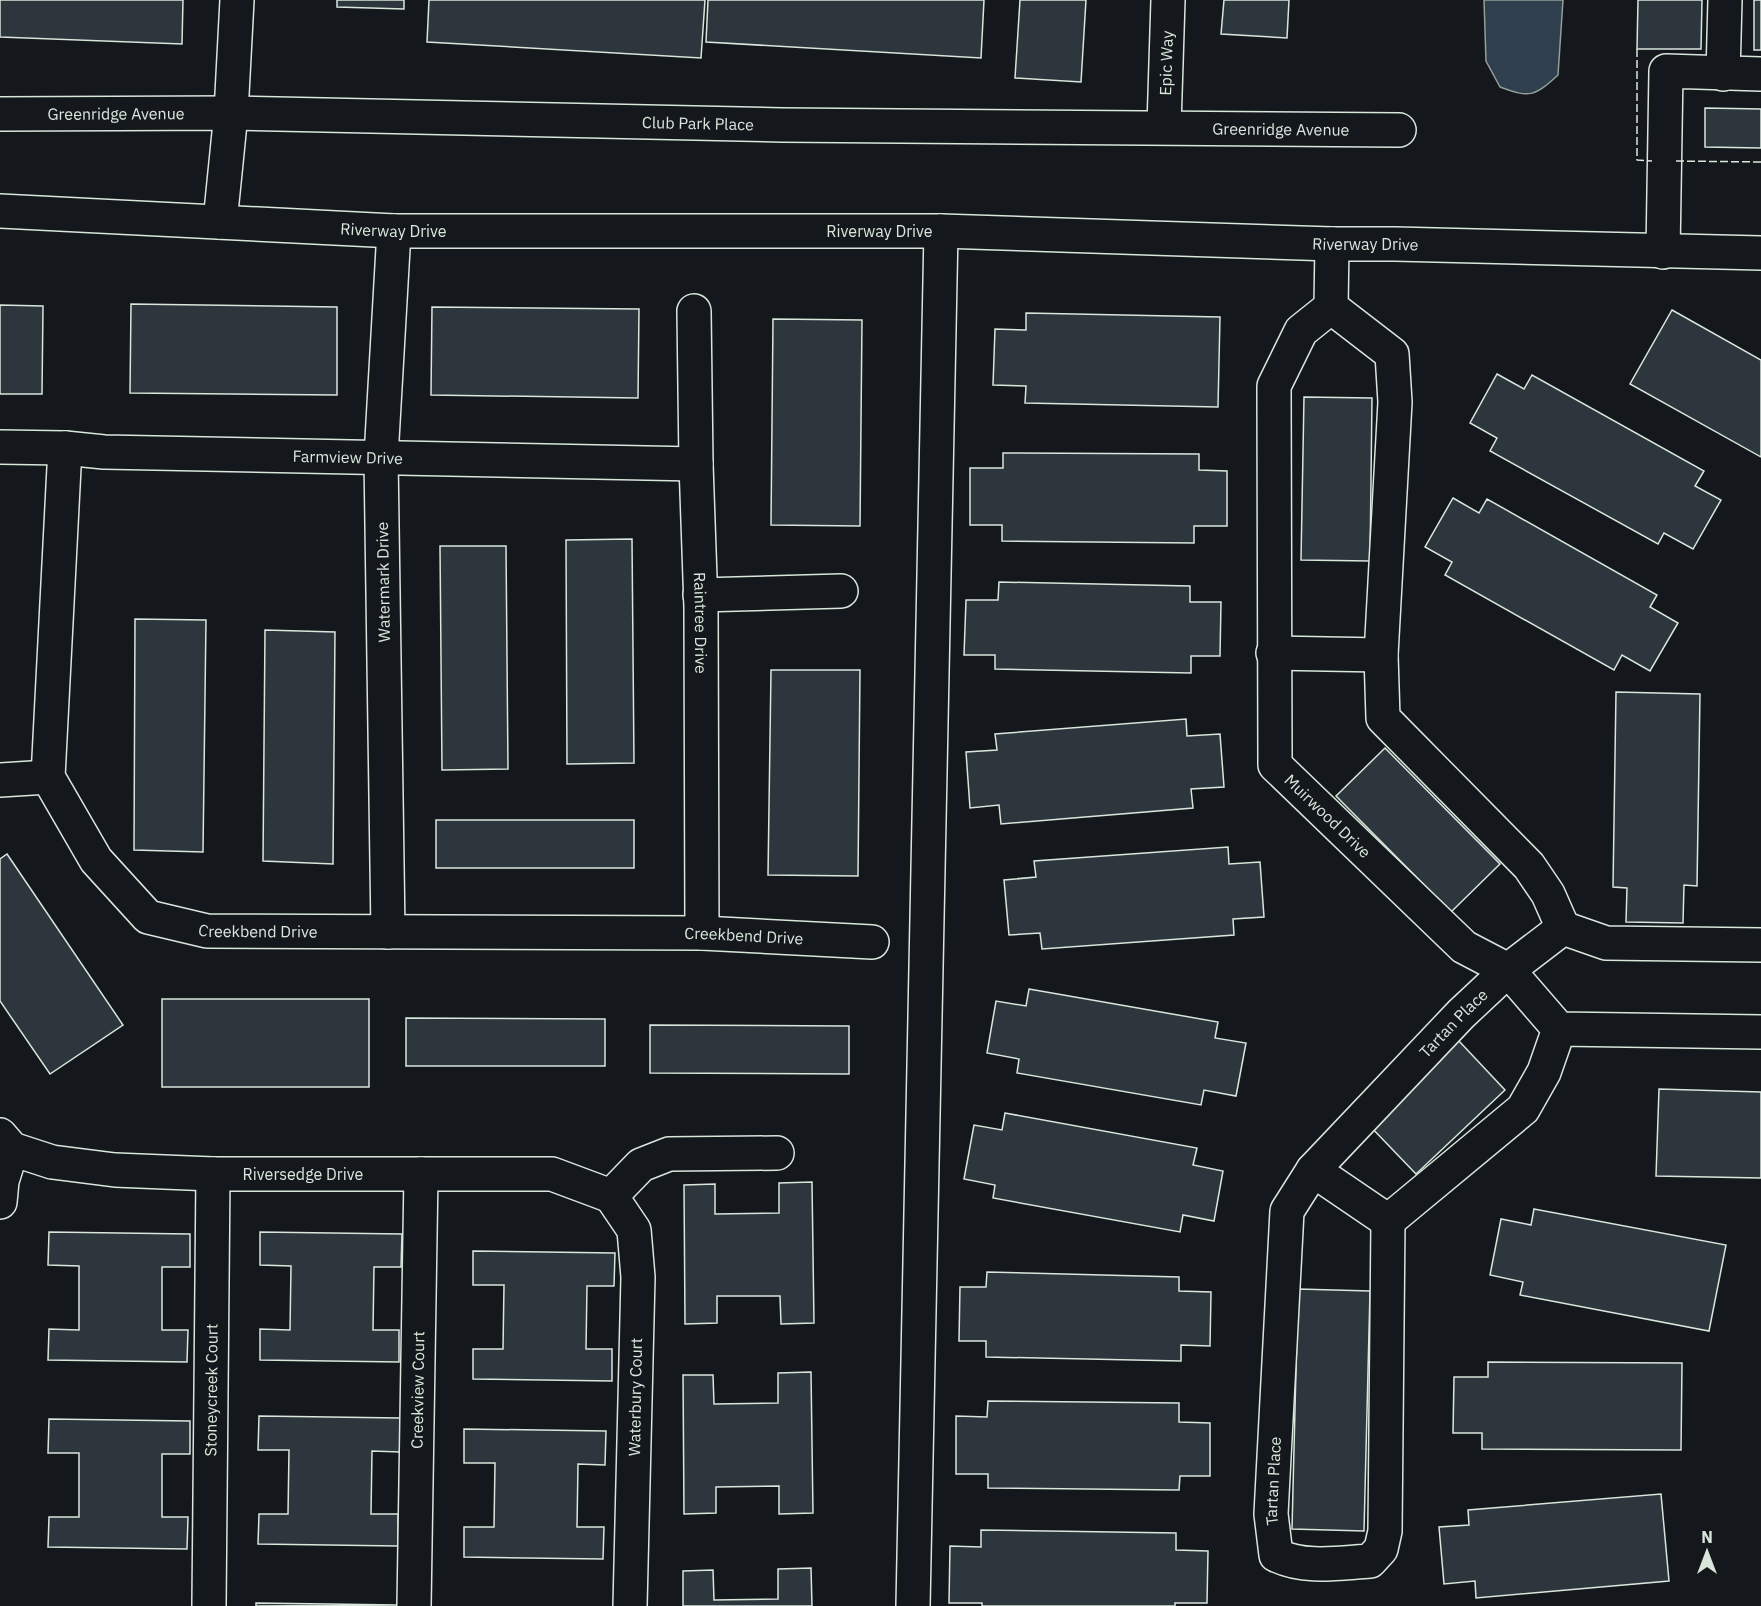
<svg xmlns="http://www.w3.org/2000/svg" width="1761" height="1606" font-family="'IBM Plex Sans',sans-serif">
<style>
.water{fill:#2f3f4d;stroke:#939e99;stroke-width:1.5}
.building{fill:#2c363c;stroke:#d8e6dc;stroke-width:1.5}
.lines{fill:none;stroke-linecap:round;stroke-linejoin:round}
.minor-casing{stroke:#d8e6dc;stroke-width:36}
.minor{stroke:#14181c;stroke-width:33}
.fence{stroke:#d8e6dc;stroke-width:1.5;stroke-dasharray:8 3;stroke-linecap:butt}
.labels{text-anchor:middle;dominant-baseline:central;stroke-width:4.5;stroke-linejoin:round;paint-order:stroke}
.street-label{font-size:16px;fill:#d8e6dc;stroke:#14181c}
</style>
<rect width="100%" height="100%" fill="#14181c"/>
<path class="water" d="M1484 0H1563L1558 75C1534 97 1530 98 1500 87L1486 61Z"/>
<g class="building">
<path d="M0 0H183L182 44 0 37Z"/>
<path d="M337 0H404V9L337 7Z"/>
<path d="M429 0H705L701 58 427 42Z"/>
<path d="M708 0H984L981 58 706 42Z"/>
<path d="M1020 0H1086L1081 82 1015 78Z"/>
<path d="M1224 0H1289L1287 38 1221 34Z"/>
<path d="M1638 0H1702L1701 49H1637Z"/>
<rect x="1754" y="0" width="7" height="50"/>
<path d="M1705 108 1761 109V148L1705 147Z"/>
<path d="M131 304 337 307V395L130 393Z"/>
<path d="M0 305 43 306 42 394H0Z"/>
<path d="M432 307 639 309 638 398 431 395Z"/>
<path d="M1672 310 1761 360V457L1630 384Z"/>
<path d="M1026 313 1220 317 1218 407 1025 403 1026 386 993 385 995 329 1026 330Z"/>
<path d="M773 319 862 320 860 526 771 525Z"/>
<path d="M1497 374 1524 389 1532 375 1704 471 1695 486 1721 500 1693 549 1664 533 1658 544 1490 451 1497 438 1470 423Z"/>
<path d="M1304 397 1372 398 1370 561 1301 560Z"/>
<path d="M1003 453 1199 454V470L1227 471V526H1194V543L1002 541V525H970V468H1003Z"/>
<path d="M1453 498 1479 513 1487 499 1657 595 1650 607 1678 623 1650 671 1622 655 1614 670 1445 575 1452 562 1425 547Z"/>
<path d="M632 539 634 763 567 764 566 540Z"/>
<path d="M440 546H506L508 769 442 770Z"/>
<path d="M999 582 1190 586V602H1221L1220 656H1191V673L995 669V655H964L966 600H998Z"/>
<path d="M135 619 206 620 203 852 134 850Z"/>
<path d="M265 630 335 632 333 864 263 861Z"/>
<path d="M771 670H860L858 876 768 875Z"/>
<path d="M1616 692 1700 694 1697 886 1684 885 1683 923 1626 922 1627 888 1613 887Z"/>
<path d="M1186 719 1187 736 1220 734 1224 787 1191 789 1193 808 1001 824 999 805 970 808 966 752 997 750 995 734Z"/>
<path d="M1385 748 1500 864 1451 912 1336 796Z"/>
<rect x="436" y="820" width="198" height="48"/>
<path d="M1228 847 1229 864 1260 862 1264 917 1233 919 1234 935 1042 949 1040 933 1009 935 1004 880 1036 877 1034 861Z"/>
<path d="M7 854 123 1025 50 1074 0 1001V859Z"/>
<path d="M1029 989 1218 1022 1215 1038 1246 1043 1236 1096 1204 1090 1201 1105 1017 1073 1019 1059 987 1053 996 1001 1026 1006Z"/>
<rect x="162" y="999" width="207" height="88"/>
<path d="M406 1018 605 1019V1066H406Z"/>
<path d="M650 1025 849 1026V1074L650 1073Z"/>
<path d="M1458 1040 1505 1090 1416 1174 1368 1124Z"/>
<path d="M1659 1089 1761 1092V1178L1656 1176Z"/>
<path d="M1005 1113 1197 1148 1193 1165 1223 1171 1214 1221 1183 1215 1180 1232 993 1198 995 1185 964 1179 974 1125 1002 1130Z"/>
<path d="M812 1182 814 1323 781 1324 780 1296H717V1323L685 1324 684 1185 715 1184V1214L779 1213V1183Z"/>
<path d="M1534 1209 1726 1245 1709 1331 1520 1295 1523 1282 1490 1275 1501 1219 1531 1225Z"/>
<path d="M49 1232 190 1234V1267H162V1330H188L187 1362 48 1360 49 1329 79 1330V1266L48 1265Z"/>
<path d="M260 1232 402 1234 401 1267H374L373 1330H399V1362L260 1360V1329L290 1330 291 1266 260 1265Z"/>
<path d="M473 1251 615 1253 614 1286H587L586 1349H612V1381L473 1379V1349H503L504 1285H473Z"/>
<path d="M987 1272 1179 1277V1291L1211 1292 1210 1346 1181 1345V1361L986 1357V1341H959L960 1287H986Z"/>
<path d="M1298 1289 1370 1291 1364 1531 1292 1529Z"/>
<path d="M1488 1362 1682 1363 1681 1450 1482 1449V1433H1453L1454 1377H1488Z"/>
<path d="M811 1372 813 1513 779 1514V1486L716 1487V1513L684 1514 683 1375H713L714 1404 778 1403V1373Z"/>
<path d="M988 1401 1179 1403V1422L1210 1423V1476H1180L1179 1490 988 1488V1474H956V1416L987 1417Z"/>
<path d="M259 1416 400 1418V1452L372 1451 371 1514H398V1546L258 1544 259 1514H288L289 1450H258Z"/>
<path d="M49 1419 190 1421V1454H162V1517H188L187 1549 48 1547 49 1517H79V1453H48Z"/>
<path d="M464 1429 606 1431 605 1465 578 1464 577 1527H604L603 1559 464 1557V1527H494L495 1463H464Z"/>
<path d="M1661 1494 1669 1581 1476 1598 1475 1581 1444 1584 1439 1527 1469 1525 1468 1510Z"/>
<path d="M981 1530 1176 1533V1550L1208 1551 1207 1603H1175V1606H982V1603H949L950 1546 981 1547Z"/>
<path d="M811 1568 812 1606H683V1571L713 1570 714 1600 778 1599V1569Z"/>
<path d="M256 1603 398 1605 256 1606Z"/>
</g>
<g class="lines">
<defs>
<g id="minor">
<path d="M1723 74 1725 0"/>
<path id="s1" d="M0 114 231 113 782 125 1399 130"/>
<path id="s2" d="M1164 126 1168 0"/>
<path id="s3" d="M0 211 394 231H941L1332 244H1395L1761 253"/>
<path d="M220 222 231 113 237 0"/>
<path id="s4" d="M1332 244 1331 307 1301 331 1274 386 1275 765 1464 947 1508 970 1563 928 1606 943 1761 945"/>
<path d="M1663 252 1666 71 1761 74"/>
<path d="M1331 307 1392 354 1395 402 1381 655 1383 718 1529 866 1548 894 1563 928"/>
<path id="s5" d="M694 311 696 464 701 607 702 933"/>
<path id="s6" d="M0 447 65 448 104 452 696 464"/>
<path id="s7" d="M65 448 48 777 96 860 148 917 207 931 702 933 872 942"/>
<path d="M700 595 841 591"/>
<path d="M1273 653 1381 655"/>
<path d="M0 780 48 777"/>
<path d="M388 932 381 457 394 231"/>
<path id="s8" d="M1559 1029 1544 1072 1523 1109 1388 1221 1385 1531 1381 1549 1370 1561C1338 1563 1305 1569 1276 1555L1271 1514 1287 1211 1313 1170 1461 1014 1508 970 1559 1029 1761 1032"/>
<path id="s9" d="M0 1135 12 1149 52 1162 115 1170 213 1174H552L611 1196"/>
<path d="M1313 1170 1388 1221"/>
<path d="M611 1196 634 1230 638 1277 630 1606"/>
<path d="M611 1196 641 1165 669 1154 777 1153"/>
<path d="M0 1202 2 1181 12 1149"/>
<path id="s10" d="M209 1606 213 1174"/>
<path id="s11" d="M414 1606 421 1174"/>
<path d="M913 1606 941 231"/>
</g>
</defs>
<use href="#minor" class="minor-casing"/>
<use href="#minor" class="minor"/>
<g class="fence">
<path d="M1637 49V160L1652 161"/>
<path d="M1676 161 1761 162"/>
</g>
</g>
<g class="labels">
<g class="street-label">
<text stroke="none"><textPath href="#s2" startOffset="63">Epic Way</textPath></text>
<text stroke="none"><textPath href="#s1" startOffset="116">Greenridge Avenue</textPath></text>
<text stroke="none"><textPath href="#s1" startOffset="698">Club Park Place</textPath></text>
<text stroke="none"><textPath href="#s1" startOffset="1281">Greenridge Avenue</textPath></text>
<text stroke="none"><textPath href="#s3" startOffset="394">Riverway Drive</textPath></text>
<text stroke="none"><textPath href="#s3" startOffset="880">Riverway Drive</textPath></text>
<text stroke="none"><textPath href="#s3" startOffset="1366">Riverway Drive</textPath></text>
<text stroke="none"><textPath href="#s6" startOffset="348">Farmview Drive</textPath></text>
<text transform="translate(383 582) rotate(-91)">Watermark Drive</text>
<text stroke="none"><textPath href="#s5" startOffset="312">Raintree Drive</textPath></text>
<text stroke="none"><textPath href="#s4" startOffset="615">Muirwood Drive</textPath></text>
<text stroke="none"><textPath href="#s7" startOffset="614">Creekbend Drive</textPath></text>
<text stroke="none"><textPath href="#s7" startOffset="1100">Creekbend Drive</textPath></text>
<text stroke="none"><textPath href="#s8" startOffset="1300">Tartan Place</textPath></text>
<text stroke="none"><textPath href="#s9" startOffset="312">Riversedge Drive</textPath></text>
<text stroke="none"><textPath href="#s10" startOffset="216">Stoneycreek Court</textPath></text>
<text stroke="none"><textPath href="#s11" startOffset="216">Creekview Court</textPath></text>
<text transform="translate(635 1397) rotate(-89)">Waterbury Court</text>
<text stroke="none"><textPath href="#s8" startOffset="778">Tartan Place</textPath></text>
</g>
</g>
<g transform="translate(1707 1552)" stroke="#14181c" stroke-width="4.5" paint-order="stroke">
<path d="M0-4.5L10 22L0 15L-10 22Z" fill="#d8e6dc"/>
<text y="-9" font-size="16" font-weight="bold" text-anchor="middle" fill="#d8e6dc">N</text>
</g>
</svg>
